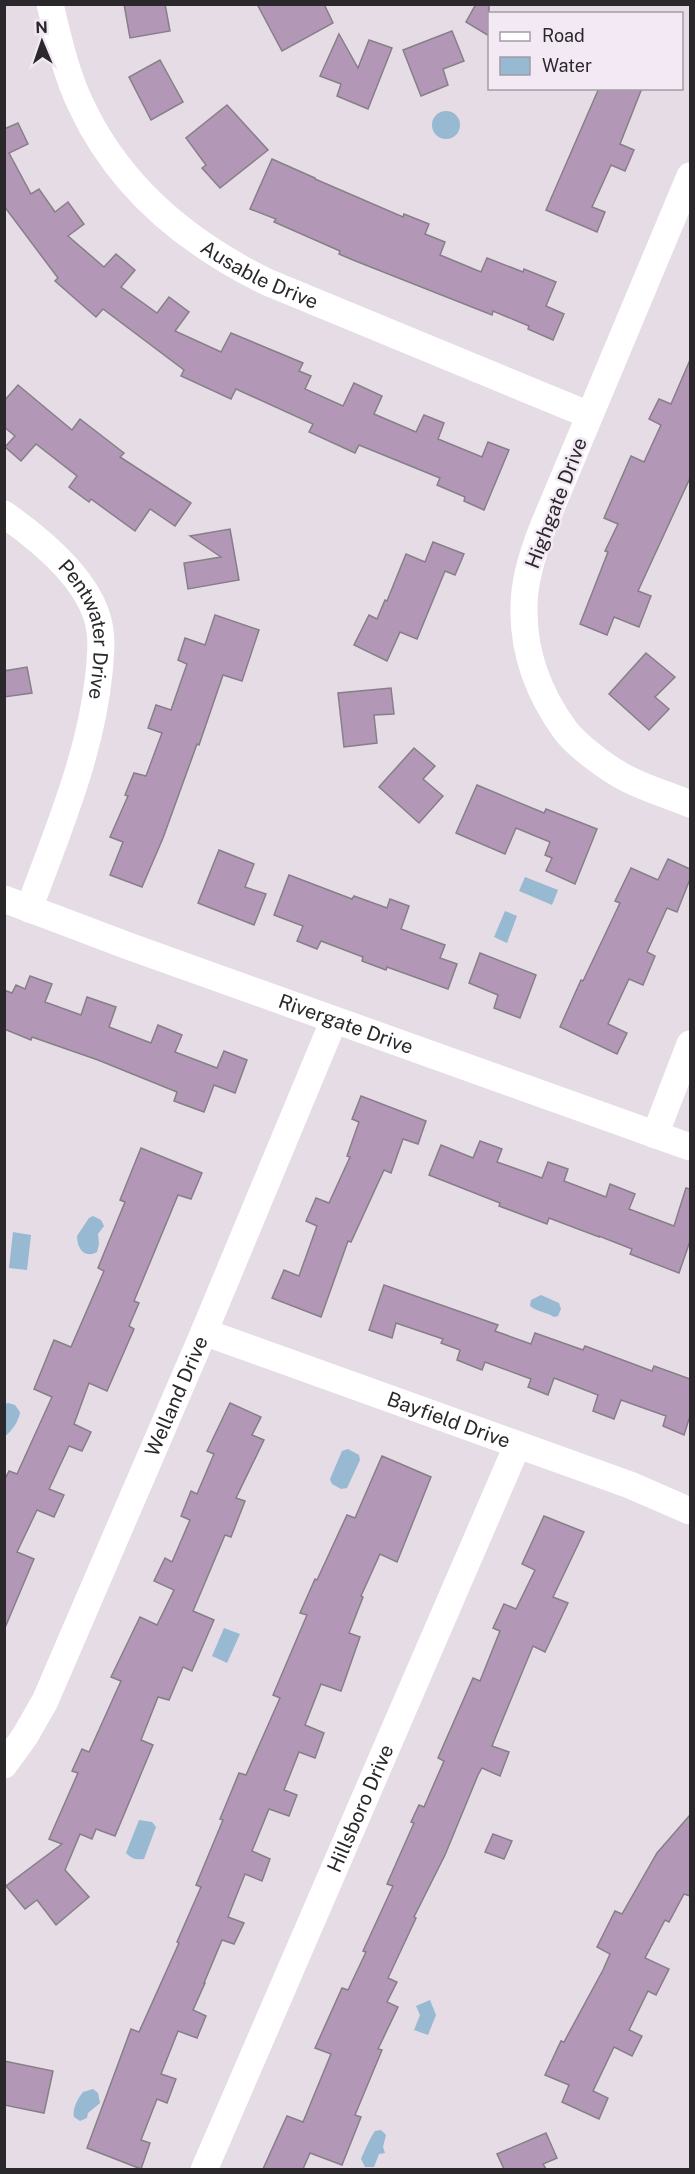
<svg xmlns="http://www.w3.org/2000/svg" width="695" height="2174" font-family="'Public Sans',sans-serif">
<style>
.water{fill:#97b9d2}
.building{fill:#b298b6;stroke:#877f88;stroke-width:1.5}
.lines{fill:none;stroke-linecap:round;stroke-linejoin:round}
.minor{stroke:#fff;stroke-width:27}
.labels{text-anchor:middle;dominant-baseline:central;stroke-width:5;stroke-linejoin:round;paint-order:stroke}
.street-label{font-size:20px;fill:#2b282c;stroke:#f2e9f4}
</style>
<rect width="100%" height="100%" fill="#e5dce6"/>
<g class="water">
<circle cx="446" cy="125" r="14"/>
<path d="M525 877 558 890 552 905 519 891Z"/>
<path d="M505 911 517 916 507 943 494 937Z"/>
<path d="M93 1216 101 1220 104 1226 98 1234 99 1244 97 1252C84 1259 77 1248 77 1236L89 1218Z"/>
<path d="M13 1232 31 1235 27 1270 9 1268Z"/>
<path d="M541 1295 559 1303 561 1309 558 1316 554 1317C547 1312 537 1312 530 1306L531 1300Z"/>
<path d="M8 1403 15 1405 20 1412C19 1421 12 1431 5 1436V1404Z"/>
<path d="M348 1449 359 1455 360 1460 347 1488 341 1489 332 1484 330 1479 342 1451Z"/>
<path d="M224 1628 240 1634 227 1663 212 1656Z"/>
<path d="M139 1820 152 1822 156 1827 144 1859C136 1860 132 1859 126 1853Z"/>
<path d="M430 2000 436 2015 428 2035 414 2030 420 2015 416 2006Z"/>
<path d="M93 2089 98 2093 100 2103 88 2113 87 2118 80 2121 74 2117C72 2109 78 2098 83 2092Z"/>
<path d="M381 2130 386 2135 383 2147 385 2153 379 2154 374 2167H365L361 2159C365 2150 370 2138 375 2131Z"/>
</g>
<g class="building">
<path d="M124 4H165L170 31 130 38Z"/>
<path d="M257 4H324L333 23 282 51Z"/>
<path d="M476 4H489V36L466 22Z"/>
<path d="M452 31 464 61 443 69 448 85 421 96 403 50Z"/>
<path d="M339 34 358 68 369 40 392 48 368 109 337 96 341 84 320 76Z"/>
<path d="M160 60 183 102 151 120 129 77Z"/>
<path d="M599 88H642L620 144 634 150 625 171 611 165 592 207 605 212 597 232 546 210Z"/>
<path d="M227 105 268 150 220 188 202 168 206 165 186 138Z"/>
<path d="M18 123 28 144 9 153 31 194 39 189 55 212 68 202 84 224 68 236 104 267 116 254 135 270 121 287 157 313 169 297 189 312 175 331 221 352 231 333 303 363 299 371 311 376 305 389 343 406 354 383 382 396 374 414 416 432 424 415 444 423 438 439 482 457 488 442 509 450 484 510 464 501 465 497 437 485 440 478 359 445 355 453 309 432 313 424 236 389 231 399 181 376 184 370 103 309 96 317 55 281 58 278 4 206V129Z"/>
<path d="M272 159 315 178V179L403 217 404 214 429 224 425 234 445 242 440 255 481 272 487 258 523 272 524 269 556 282 546 306 564 314 553 340 528 329 529 326 493 311 492 315 353 260 339 254 340 251 274 222 276 219 250 209Z"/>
<path d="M690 360V478L638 591 651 596 639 627 614 617 607 635 580 624 608 552 605 551 618 524 604 518 631 456 644 462 661 425 649 419 659 399 671 404Z"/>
<path d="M18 385 72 430 80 419 124 453 120 457 191 503 175 526 150 509 135 531 91 499 89 502 69 487 77 476 36 444 21 461 5 447 15 436 4 427V401Z"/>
<path d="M230 529 239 580 188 589 184 563 221 557 190 536Z"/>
<path d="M433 542 464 554 455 575 445 571 417 639 400 632 387 661 354 645 369 615 377 619 385 600 387 601 406 554 425 562Z"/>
<path d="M215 615 259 630 242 681 223 675 199 745 197 744 163 838 142 887 110 875 123 842 110 837 128 796 125 795 134 773 146 776 162 733 148 728 156 705 171 710 187 664 178 660 185 638 205 645Z"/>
<path d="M646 653 675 677 655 697 669 709 649 730 609 694Z"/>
<path d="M27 667 32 693 4 697V671Z"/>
<path d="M391 688 394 714 374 715 377 743 344 747 338 693Z"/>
<path d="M414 748 435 766 423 779 443 796 419 823 379 787Z"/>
<path d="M477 785 544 813 546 809 597 829 575 884 546 871 552 858 545 855 550 842 516 828 505 854 456 833Z"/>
<path d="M219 850 254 864 245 887 266 894 254 925 198 903Z"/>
<path d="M668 859 690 869V879L677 912 667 908 647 952 655 956 643 985 629 979 608 1024 627 1033 617 1054 560 1027 581 980 583 981 620 903 615 901 631 868 658 880Z"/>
<path d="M289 875 352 899 354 896 387 908 390 899 409 906 401 929 445 945 440 958 457 964 448 989 387 967 386 970 362 961 363 957 321 941 317 949 297 941 303 926 274 915Z"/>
<path d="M480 953 536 975 520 1018 494 1008 498 995 469 983Z"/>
<path d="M30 976 52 984 45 1002 81 1015 87 997 116 1007 109 1027 151 1043 158 1025 182 1035 175 1052 217 1068 224 1051 247 1060 235 1093 214 1085 204 1112 174 1101 177 1092 98 1060 32 1037 31 1040 4 1029V990L12 993 16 985 25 989Z"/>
<path d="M361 1096 426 1121 418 1144 403 1139 391 1173 384 1170 351 1242 348 1241 321 1317 272 1298 284 1270 299 1276 317 1226 306 1221 316 1198 329 1203 350 1157 347 1156 359 1122 352 1119Z"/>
<path d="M480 1141 502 1149 497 1162 542 1178 548 1162 568 1169 564 1181 606 1197 610 1184 635 1194 629 1209 674 1226 686 1188 690 1189V1241L679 1273 630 1254 632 1249 599 1236V1237L549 1218 547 1224 499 1206 500 1203 429 1175 441 1145 473 1158Z"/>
<path d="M141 1148 202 1173 191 1199 178 1195 134 1301 139 1303 129 1326 134 1329 107 1391 89 1383 74 1424 91 1432 82 1451 69 1446 49 1489 64 1495 54 1517 37 1510 17 1552 34 1559 4 1630V1481L9 1471 17 1474 52 1397 34 1389 54 1340 71 1347 104 1271 98 1268 125 1202 120 1200Z"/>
<path d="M384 1285 498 1325 495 1331 531 1344 535 1333 583 1350 585 1346 652 1371 654 1366 690 1379V1416L684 1435 663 1426 666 1416 621 1400 614 1419 593 1411 598 1395 554 1378 548 1395 528 1387 531 1379 485 1362 482 1370 457 1360 460 1350 441 1343 443 1339 396 1323 392 1338 369 1330Z"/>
<path d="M230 1403 261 1417 252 1435 264 1440 236 1498 245 1501 231 1537 225 1535 193 1611 214 1620 192 1671 183 1667 169 1700 158 1697 141 1740 153 1745 115 1836 96 1829 92 1839 80 1834 65 1870 89 1897 56 1925 37 1900 25 1909 6 1886 62 1844 49 1839 78 1773 72 1771 82 1749 89 1752 121 1681 111 1677 140 1617 157 1625 174 1590 154 1581 165 1558 172 1562 190 1520 181 1516 191 1491 197 1494 214 1454 207 1451Z"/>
<path d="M382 1456 431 1477 397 1562 380 1554 361 1596 363 1597 349 1633 360 1637 341 1691 321 1684 305 1725 324 1733 315 1758 299 1752 284 1790 297 1795 289 1816 269 1809 252 1851 270 1859 262 1881 245 1874 228 1917 244 1923 234 1944 222 1940 204 1983H205L193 2010 206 2016 197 2038 178 2031 161 2074 176 2079 167 2103 157 2099 141 2140 150 2143 141 2169 87 2148 131 2029 139 2032 179 1943 177 1942 201 1887 196 1885 223 1820 220 1819 239 1773 246 1775 280 1698 273 1695 307 1615 300 1613 315 1579 317 1580 347 1515 355 1518Z"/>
<path d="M544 1516 584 1532 553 1597 568 1603 545 1652 533 1646 500 1726 492 1746 509 1752 500 1776 482 1768 478 1775 445 1855 414 1917 416 1918 388 1978 397 1982 387 2002 398 2007 378 2049 382 2050 355 2115 361 2117 342 2165 310 2153 303 2169H263L287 2116 303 2122 331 2054 315 2048 342 1988 348 1990 366 1952 363 1951 393 1886 387 1884 414 1823 411 1822 419 1805 424 1807 444 1761 438 1758 473 1678 480 1681 500 1631 493 1628 504 1604 516 1609 535 1570 522 1564Z"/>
<path d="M690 1815V1896L684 1894 669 1922 665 1920 645 1958 669 1969 656 1995 648 1991 629 2030 642 2036 632 2056 614 2047 593 2091 608 2098 599 2119 562 2102 569 2085 545 2075 561 2041 564 2042 603 1970 610 1954 597 1947 615 1911 622 1914 657 1853Z"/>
<path d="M493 1834 512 1841 504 1859 485 1852Z"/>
<path d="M4 2061 53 2071 44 2113 4 2105Z"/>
<path d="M546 2133 557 2158 543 2164 546 2169H504L497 2154Z"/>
</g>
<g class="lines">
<g class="minor">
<path id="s1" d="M50 4C58 38 66 74 81 105 119 187 187 243 267 282L589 415"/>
<path d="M690 176 543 527C533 552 524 579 524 607 523 652 539 694 565 730 577 746 606 767 622 776 643 788 669 795 690 804"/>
<path id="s2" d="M4 514C38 538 83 575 96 614 103 633 101 653 99 673 91 755 57 832 29 909"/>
<path id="s3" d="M4 899 131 947 690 1147"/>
<path d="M655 1135 690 1044"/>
<path id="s4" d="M204 1332 630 1485 690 1511"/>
<path id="s5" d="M4 1765 25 1736 45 1701 204 1332 334 1020"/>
<path id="s6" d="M204 2170 517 1446"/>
</g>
</g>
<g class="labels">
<g class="street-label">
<text stroke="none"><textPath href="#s1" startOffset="358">Ausable Drive</textPath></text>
<text transform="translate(556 503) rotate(-69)">Highgate Drive</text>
<text stroke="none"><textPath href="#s2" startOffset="150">Pentwater Drive</textPath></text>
<text stroke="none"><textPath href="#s3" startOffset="364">Rivergate Drive</textPath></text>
<text stroke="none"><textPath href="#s5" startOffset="408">Welland Drive</textPath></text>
<text stroke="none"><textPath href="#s4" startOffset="260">Bayfield Drive</textPath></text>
<text stroke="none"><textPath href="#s6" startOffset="394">Hillsboro Drive</textPath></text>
</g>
</g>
<rect width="695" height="2174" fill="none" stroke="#2b282c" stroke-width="12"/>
<rect x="488" y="12" width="195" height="78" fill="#f2e9f4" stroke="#a29ca4" stroke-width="1.5"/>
<rect x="500" y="32" width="30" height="9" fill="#ffffff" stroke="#a29ca4" stroke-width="1.5"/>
<text x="542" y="42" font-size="18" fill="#2b282c">Road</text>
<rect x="500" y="57" width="30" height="18" fill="#97b9d2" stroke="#a29ca4" stroke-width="1.5"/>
<text x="542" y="72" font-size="18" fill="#2b282c">Water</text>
<g transform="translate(42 42) rotate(358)" stroke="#f2e9f4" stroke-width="4.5" paint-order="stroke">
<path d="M0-4.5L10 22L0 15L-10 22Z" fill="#2b282c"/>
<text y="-9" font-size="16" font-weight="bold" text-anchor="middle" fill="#2b282c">N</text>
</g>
</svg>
